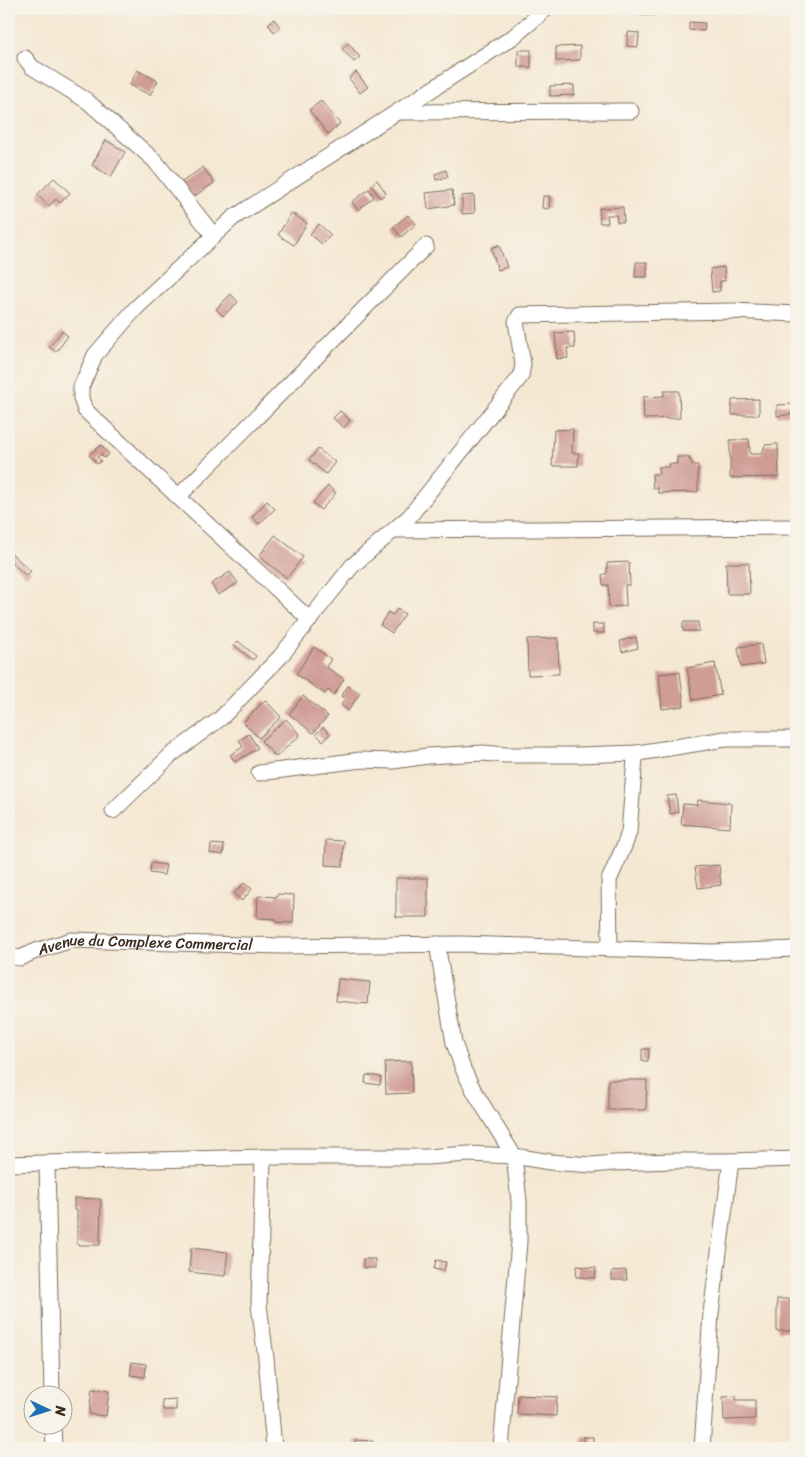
<svg xmlns="http://www.w3.org/2000/svg" width="805" height="1457" font-family="Sriracha,sans-serif">
<style>
.building{fill:#cf9d96}
.lines{fill:none;stroke-linecap:round;stroke-linejoin:round}
.street-casing{stroke:#7c6c5d;stroke-width:17}
.street{stroke:#fff;stroke-width:15}
.labels{text-anchor:middle;dominant-baseline:central;stroke-width:4;stroke-linejoin:round;paint-order:stroke}
.street-label{font-size:15px;fill:#3b2a1e;stroke:#f7f3e8}
</style>
<rect width="100%" height="100%" fill="#f7f3e8"/>
<filter id="ink" filterUnits="userSpaceOnUse"><feTurbulence type="fractalNoise" baseFrequency=".02" numOctaves="2"/><feDisplacementMap in="SourceGraphic" scale="10" xChannelSelector="R" yChannelSelector="G"/><feConvolveMatrix kernelMatrix="1 2 1 2 8 2 1 2 1" color-interpolation-filters="sRGB"/></filter>
<filter id="wash" filterUnits="userSpaceOnUse"><feTurbulence type="fractalNoise" baseFrequency=".0096" numOctaves="4" result="noise"/><feDisplacementMap in="SourceGraphic" scale="20" xChannelSelector="R" yChannelSelector="G"/><feGaussianBlur stdDeviation="1.12" result="paint"/><feColorMatrix in="noise" values="0 0 0 0 0 0 0 0 0 0 0 0 0 0 0 0 0 1.4 0 .05"/><feComposite in="paint" operator="in"/></filter>
<g filter="url(#wash)">
<rect width="100%" height="100%" fill="#f5e8d3"/>
<g id="blocks">
<g class="building">
<rect x="640" y="9" width="14" height="6"/>
<path d="M274 19 280 27 274 32 268 24Z"/>
<path d="M689 22 705 23 704 31 689 30Z"/>
<path d="M628 32 639 33 638 47 627 46Z"/>
<path d="M348 43 360 57 354 62 342 49Z"/>
<path d="M580 46V60L556 61V47Z"/>
<rect x="518" y="50" width="13" height="17"/>
<path d="M137 70 158 81 150 95 130 85Z"/>
<path d="M356 72 368 87 360 93 349 78Z"/>
<path d="M574 85V95L550 96V86Z"/>
<path d="M321 101 340 124 328 134 309 110Z"/>
<path d="M106 140 125 152 111 177 92 165Z"/>
<path d="M203 167 214 183 193 197 182 182Z"/>
<path d="M446 170 448 177 436 180 435 174Z"/>
<path d="M54 178 70 193 60 203 56 199 49 206 37 195Z"/>
<path d="M377 180 386 193 380 198 371 185Z"/>
<path d="M369 189 374 197 358 210 352 202Z"/>
<path d="M452 190 454 205 428 209 426 193Z"/>
<path d="M474 195 475 213 462 214V196Z"/>
<path d="M543 196H550L549 209 542 208Z"/>
<path d="M623 207 624 222H617L616 215H607L608 223H600L599 208Z"/>
<path d="M291 213 307 223 294 245 278 235Z"/>
<path d="M408 215 416 224 401 237 393 227Z"/>
<path d="M319 224 331 235 322 244 310 234Z"/>
<path d="M499 245 507 267 498 270 491 248Z"/>
<path d="M636 262H647V277H635Z"/>
<path d="M724 267 725 281H720V291L712 292 710 269Z"/>
<path d="M231 294 238 302 223 316 216 309Z"/>
<path d="M62 331 68 336 56 352 49 347Z"/>
<path d="M574 332 575 348H567L568 358 557 359 555 333Z"/>
<path d="M664 391H679L680 418 644 419 643 397 664 396Z"/>
<path d="M759 399V415H732V400Z"/>
<path d="M794 404 795 414 777 416V405Z"/>
<path d="M340 411 350 420 344 428 333 418Z"/>
<path d="M573 429 572 453H579L578 466H552L554 430Z"/>
<path d="M749 439 750 454H762L765 445 778 444 779 477 730 478V440Z"/>
<path d="M101 445 109 454 104 458 101 454 97 457 101 461 97 464 89 455Z"/>
<path d="M318 449 335 462 326 474 309 460Z"/>
<path d="M677 457H689V460H691L692 465H698V492L658 493V488H653L652 474H659V467H669V464H677Z"/>
<path d="M328 486 336 493 321 510 313 503Z"/>
<path d="M267 501 275 509 259 524 252 517Z"/>
<path d="M275 535 303 557 287 578 259 556Z"/>
<path d="M11 553 31 571 26 576 9 560V556Z"/>
<path d="M629 562 630 585H625L626 606 609 607 608 585H603L602 575 607 573V563Z"/>
<path d="M726 563H749L750 594H727Z"/>
<path d="M230 572 238 583 218 595 211 584Z"/>
<path d="M397 609 405 614 392 633 380 625 388 612 393 615Z"/>
<path d="M683 622H698L699 631H683Z"/>
<rect x="593" y="624" width="11" height="9"/>
<path d="M636 637 638 648 622 652 620 641Z"/>
<path d="M558 638 559 674 528 675 527 639Z"/>
<path d="M238 641 256 656 253 660 234 645Z"/>
<path d="M761 644 764 664 741 667 738 647Z"/>
<path d="M314 647 331 659 326 667 344 679 334 695 328 690 325 694 296 674Z"/>
<path d="M715 663 721 695 693 700 687 668Z"/>
<path d="M680 672 684 706 662 709 659 674Z"/>
<path d="M348 686 360 693 348 711 341 705 345 699 341 696Z"/>
<path d="M303 696 328 716 313 733 289 714Z"/>
<path d="M265 700 281 717 259 738 243 722Z"/>
<path d="M286 719 300 735 276 757 261 741Z"/>
<path d="M323 727 330 734 323 741 316 734Z"/>
<path d="M249 734 258 748 235 762 230 755 243 747 239 740Z"/>
<path d="M676 795 678 812 670 814 667 796Z"/>
<path d="M698 800 731 803 730 828 681 824 683 804 697 805Z"/>
<path d="M326 840 344 841 343 866 325 865Z"/>
<path d="M211 844 224 845 223 855 210 853Z"/>
<path d="M151 863 166 865 164 875 150 873Z"/>
<path d="M719 865 721 885 698 888 695 867Z"/>
<rect x="396" y="878" width="32" height="39"/>
<path d="M244 883 252 889 242 901 234 894Z"/>
<path d="M277 894 294 895 293 923 276 922V919L257 918 258 896 277 897Z"/>
<path d="M338 979 370 982 368 1004 336 1001Z"/>
<path d="M642 1049H649L648 1061H642Z"/>
<path d="M411 1061 412 1093 386 1094 385 1062Z"/>
<path d="M366 1075 381 1077 380 1085 365 1083Z"/>
<path d="M608 1080H647L646 1110H608Z"/>
<path d="M74 1198 101 1199 100 1245H77V1210H74Z"/>
<path d="M191 1248 228 1252 225 1276 189 1272Z"/>
<rect x="363" y="1259" width="12" height="9"/>
<path d="M436 1260 446 1262 444 1271 434 1269Z"/>
<path d="M577 1266 596 1268 595 1278 576 1277Z"/>
<path d="M626 1270 627 1280H612V1271Z"/>
<rect x="777" y="1299" width="19" height="32"/>
<path d="M132 1362 146 1364 145 1377 130 1375Z"/>
<path d="M92 1389 109 1391 106 1416 89 1414Z"/>
<path d="M518 1395 557 1397 556 1416 517 1414Z"/>
<path d="M736 1396V1400H755V1419L724 1420 723 1397Z"/>
<path d="M176 1399V1410H163L162 1400Z"/>
<path d="M583 1437H593V1448H582Z"/>
<path d="M355 1440 373 1441 372 1448H354Z"/>
</g>
</g>
</g>
<g filter="url(#ink)">
<use href="#blocks" fill-opacity="0" stroke="#7c6c5d" stroke-width="1"/>
<g class="lines">
<defs>
<g id="street">
<path d="M25 58 32 67 86 100 155 161 214 236"/>
<path d="M397 112 631 111"/>
<path d="M178 497 426 246"/>
<path d="M395 530 796 527"/>
<path d="M310 620 85 410 81 398V387L95 355 136 308 233 218 513 37 546 9"/>
<path d="M259 773 361 760 393 761 428 756 483 753 505 755H578L638 753"/>
<path d="M113 811 171 755 221 718 280 657 352 566 409 517 521 376 523 364 516 322 520 315 732 311 796 314"/>
<path d="M437 944 454 1043 463 1069 474 1091 514 1156 519 1201V1242L501 1448"/>
<path d="M610 949 609 880 625 844 629 832 635 759 638 753 725 739H796"/>
<path id="s1" d="M9 956 20 958 36 951 72 940 282 946 461 944 712 952 796 949"/>
<path d="M263 1157 259 1305 266 1358 274 1448"/>
<path d="M47 1163 52 1394"/>
<path d="M9 1164 263 1157H427L468 1154 514 1156 550 1162 592 1165 614 1163 674 1161H731L796 1159"/>
<path d="M53 1424 54 1448"/>
<path d="M702 1448 711 1313 731 1161"/>
</g>
</defs>
<use href="#street" class="street-casing"/>
<use href="#street" class="street"/>
</g>
</g>
<g class="labels">
<g class="street-label">
<text stroke="none"><textPath href="#s1" startOffset="139">Avenue du Complexe Commercial</textPath></text>
</g>
</g>
<rect width="805" height="1457" fill="none" stroke="#f7f3e8" stroke-width="30"/>
<g transform="translate(48 1410) rotate(94)"><circle r="24" fill="#f7f3e8" stroke="#aca397"/>
<path d="M0-4L9 19L0 12L-9 19Z" fill="#1f6fb2"/>
<text y="-8" font-size="14" font-weight="bold" text-anchor="middle" fill="#3b2a1e">N</text>
</g>
</svg>
